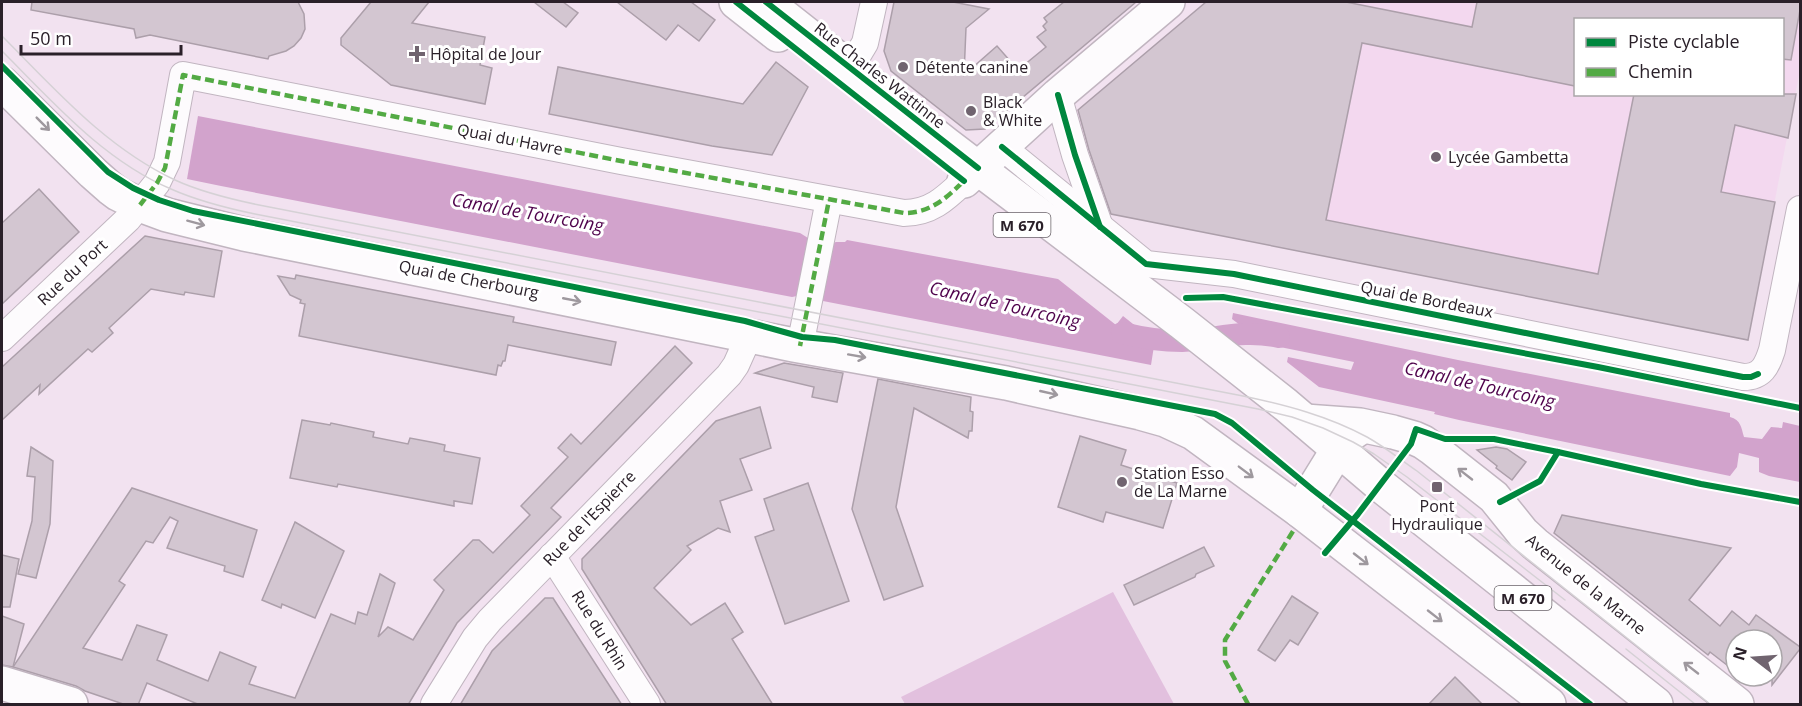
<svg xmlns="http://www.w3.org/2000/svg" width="1802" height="706" font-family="'Open Sans',sans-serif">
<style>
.built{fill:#f3d8ef;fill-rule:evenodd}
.green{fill:#e2c0de}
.water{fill:#d2a3cc}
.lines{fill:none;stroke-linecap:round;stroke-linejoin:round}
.canal{stroke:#d2a3cc;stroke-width:22}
.building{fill:#d3c6d1;stroke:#ac9faa;stroke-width:1.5}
.street-casing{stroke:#c1b5c0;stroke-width:28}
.secondary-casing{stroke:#c1b5c0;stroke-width:36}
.primary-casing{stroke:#c1b5c0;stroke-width:36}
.street{stroke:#fdfbfd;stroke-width:26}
.secondary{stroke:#fdfbfd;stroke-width:33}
.primary{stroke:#fdfbfd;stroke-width:33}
.tram{stroke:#d5d1d5;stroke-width:1.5}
.quiet{stroke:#53aa44;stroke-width:4.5;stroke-dasharray:9 4.5;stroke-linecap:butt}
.cycleway-casing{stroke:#fff;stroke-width:10}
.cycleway{stroke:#00873e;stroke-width:6}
.oneway{stroke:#9e989e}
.poi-dot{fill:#70646f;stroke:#fff;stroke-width:2}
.labels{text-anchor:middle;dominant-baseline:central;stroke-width:6;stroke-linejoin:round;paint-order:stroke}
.shield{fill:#fff;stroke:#6a6369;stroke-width:1.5}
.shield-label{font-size:15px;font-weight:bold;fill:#2a2029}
.poi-label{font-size:16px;fill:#2a2029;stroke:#fff;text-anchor:start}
.street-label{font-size:16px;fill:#2a2029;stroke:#fff}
.water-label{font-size:18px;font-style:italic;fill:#4f034c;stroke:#fff}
</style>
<rect width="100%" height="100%" fill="#f2e2f0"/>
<path class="built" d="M1206 2H1800V70L1748 340 1105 213 1075 112ZM1576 20H1782V94H1576Z"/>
<path class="green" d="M1113 592 1174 704H905L901 697Z"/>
<g class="water">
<path d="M198 116 800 233 808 238 811 243 797 296 792 297 221 186 187 179Z"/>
<path d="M847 240 1058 279 1116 325 1123 316 1162 347 1154 346 1151 365 823 301 820 299 833 243 836 242H845Z"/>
<path d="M1233 313 1458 360 1730 413V417C1741 420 1741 427 1744 437L1762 439 1771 427 1782 428 1783 422 1800 426V482L1769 476 1759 472V458L1739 453 1737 467 1730 476 1459 420 1434 414 1435 412 1319 387 1287 362 1288 357 1351 370 1354 362 1265 344 1232 319Z"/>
</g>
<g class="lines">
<path class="canal" d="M1122 333C1142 338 1161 341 1182 341 1218 339 1242 329 1279 337"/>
</g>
<g class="building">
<path d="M32 2H298L304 14 305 29 301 38 294 46 286 51 269 56 268 59 150 35 136 38 134 29 31 10Z"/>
<path d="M371 2H429L412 23 485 37 480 65 492 68 485 104 391 85 341 45V38Z"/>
<path d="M534 2H563L578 13 566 27Z"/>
<path d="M617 2H691L715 20 699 41 678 25 666 40Z"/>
<path d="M894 2H953L989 9 966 28 964 75 997 46 1018 70 1046 47 1037 37 1046 30 1043 26 1047 22 1044 18 1064 2H1136L985 129 966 130 891 71 884 51Z"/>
<path d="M1206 2H1346L1472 27 1477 2H1800V10L1791 60 1782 59V20H1575V86L1362 43 1326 220 1598 274 1634 94H1796L1788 138 1735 125 1721 192 1775 202 1748 340 1111 214 1089 150 1078 110Z"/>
<path d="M776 62 808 87 772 155 712 146 549 114 558 67 743 104Z"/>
<path d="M39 189 79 232 2 304V223Z"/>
<path d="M145 236 222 251 214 297 185 292 184 295 151 289 109 328 113 333 92 352 88 349 39 394 40 385 2 420V367Z"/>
<path d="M296 275 514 317 513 322 616 342 611 365 508 345 505 361H503L501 366 498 365 496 375 299 336 305 304 300 303 301 300 290 295 278 276 295 279Z"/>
<path d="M675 346 692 363 551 508 561 517 457 623 408 705H200L147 683 138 705H126L85 691 76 686 13 667 132 488 257 530 243 577 224 571 225 566 167 548 178 521 170 517 153 543 146 541 119 581 125 585 83 648 122 660 137 625 167 635 157 660 208 681 220 652 256 667 249 684 295 698 331 614 355 624 358 612 367 615 380 574 395 583 378 637 388 627 413 640 444 590 434 580 473 540H479L493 553 530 515 521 506 568 457 558 448 571 434 581 444Z"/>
<path d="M784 363 843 373 837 402 812 397 814 387 755 373Z"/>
<path d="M878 379 971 397 970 411 973 412 972 431H969L968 438 914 408 896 507 923 586 884 600 852 509Z"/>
<path d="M760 407 771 448 740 459 752 490 720 501 730 532 718 528 687 546 691 550 654 588 691 625 725 603 743 632 732 639 773 705H667L582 569V559L716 421Z"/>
<path d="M302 420 330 425 331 423 374 432 373 437 408 444 410 438 436 443 445 445 444 451 480 458 472 504 454 501V506L338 484 337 487 290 478Z"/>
<path d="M1080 436 1126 450 1121 465 1177 483 1163 528 1106 512 1103 522 1058 507Z"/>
<path d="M31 447 53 461 50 524 36 578 18 574 32 521 35 477 27 476Z"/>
<path d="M1496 447 1507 449 1526 462 1512 480 1496 468 1497 466 1477 450Z"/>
<path d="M808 483 849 601 785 624 755 537 774 530 764 499Z"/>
<path d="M1562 515 1731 548 1689 600 1720 626 1732 611 1749 625 1756 615 1800 647V649L1772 685V640H1736V672L1710 652 1708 655 1554 533Z"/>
<path d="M295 522 344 551 315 618 282 604 281 608 262 600Z"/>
<path d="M1204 547 1214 566 1196 574 1195 577 1134 605 1124 585Z"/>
<path d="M2 555 19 559 10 607H2Z"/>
<path d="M1292 596 1318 613 1298 645 1290 640 1275 661 1258 650Z"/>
<path d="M545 598H553L622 705H460L492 651Z"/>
<path d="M2 616 24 624 13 667 2 665Z"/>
<path d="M1455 677 1483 705H1428Z"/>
</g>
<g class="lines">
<defs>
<g id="street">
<path d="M850 68 865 43 874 2"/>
<path d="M1058 95 1075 155 1100 227"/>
<path d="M1002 147 1146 264 1234 274 1743 377C1762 377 1767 366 1772 350L1800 209"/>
<path d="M2 338 128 219 157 183 167 162 183 75 621 161 904 213C931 213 946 198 964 181"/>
<path d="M800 346 829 200"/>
<path d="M552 556 647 704"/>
<path d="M434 704 475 638 490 620 729 375 736 365 749 336"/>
</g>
<g id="secondary">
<path d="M2 83 93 173 110 188 118 194 140 205 167 215 244 234 794 345 1006 383 1140 413 1165 420 1193 433 1300 511 1549 704"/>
<path d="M964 181 1058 95 1168 2"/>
<path d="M1305 421 1360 425 1393 432 1414 438 1423 442 1433 449 1494 497 1523 533 1535 544 1737 704"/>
<path d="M1300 511 1345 438 1357 430"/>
<path d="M2 683 71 704"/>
</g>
<g id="primary">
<path d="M736 2 778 35"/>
<path d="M766 2 946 144 1182 323 1286 405 1380 485 1656 704"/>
</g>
</defs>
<use href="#street" class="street-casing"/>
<use href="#secondary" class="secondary-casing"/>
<use href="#primary" class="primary-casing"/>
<use href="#street" class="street"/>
<use href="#secondary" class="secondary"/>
<use href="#primary" class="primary"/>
<g class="tram">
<path d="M2 36C55 89 105 147 175 180 201 192 230 199 259 205L1243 396C1286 405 1328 416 1367 437 1385 447 1401 460 1417 471L1710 704"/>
<path d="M2 51C53 102 103 160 171 189 198 201 226 208 255 214L1258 409 1292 417 1323 428 1353 442 1374 454 1407 477 1565 600"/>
<path d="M1626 649 1695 704"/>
</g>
<g class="quiet">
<path d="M140 205 157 183 165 168 183 75 621 161 904 213C931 213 946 198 964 181"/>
<path d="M800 346 829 200"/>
<path d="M1248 704 1225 661V640L1295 528"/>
</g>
<defs>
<g id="cycleway">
<path d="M736 2 964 181"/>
<path d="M766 2 978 168"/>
<path d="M2 66 108 172 133 188 159 200 193 211 745 321 802 337 835 340 1215 414 1232 423 1313 490 1590 704"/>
<path d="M1058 95 1075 155 1100 227"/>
<path d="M1002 147 1146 264 1234 274 1743 377H1751L1758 374"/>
<path d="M1186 298 1223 297 1598 367 1800 408"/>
<path d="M1500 502 1540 481 1558 452"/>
<path d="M1325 553 1358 514 1411 444 1416 429 1445 439H1494L1558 452 1701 484 1800 502"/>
</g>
</defs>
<use href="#cycleway" class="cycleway-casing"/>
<use href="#cycleway" class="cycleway"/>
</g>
<defs><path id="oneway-shaft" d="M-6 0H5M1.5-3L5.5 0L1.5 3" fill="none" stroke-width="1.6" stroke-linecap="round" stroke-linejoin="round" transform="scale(1.5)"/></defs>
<g class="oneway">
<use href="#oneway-shaft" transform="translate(43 124) rotate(45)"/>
<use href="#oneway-shaft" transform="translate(196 223) rotate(15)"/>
<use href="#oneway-shaft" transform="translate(572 300) rotate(11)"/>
<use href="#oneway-shaft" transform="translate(857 356) rotate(10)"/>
<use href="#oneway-shaft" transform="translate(1049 393) rotate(13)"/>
<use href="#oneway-shaft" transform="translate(1246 472) rotate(37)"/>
<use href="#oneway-shaft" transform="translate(1465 474) rotate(-142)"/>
<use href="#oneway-shaft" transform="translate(1361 559) rotate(38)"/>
<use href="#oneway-shaft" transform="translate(1435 616) rotate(38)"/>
<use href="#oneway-shaft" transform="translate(1691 668) rotate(-142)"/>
</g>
<g class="poi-dot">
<path d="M414 45h6v6h6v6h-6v6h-6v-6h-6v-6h6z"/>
<circle cx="903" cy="67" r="6"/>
<circle cx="971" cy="111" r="6"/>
<circle cx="1436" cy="157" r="6"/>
<circle cx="1122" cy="482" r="6"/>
<rect x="1431" y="481" width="12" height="12" rx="3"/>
</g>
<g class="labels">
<g class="shield">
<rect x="993.5" y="213" width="57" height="24" rx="4.5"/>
<rect x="1494.5" y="586" width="57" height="24" rx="4.5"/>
</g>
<g class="shield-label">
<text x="1022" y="225">M 670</text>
<text x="1523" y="598">M 670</text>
</g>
<g class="poi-label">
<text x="430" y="54">Hôpital de Jour</text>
<text x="915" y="67">Détente canine</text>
<text x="983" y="102">Black<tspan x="983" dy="18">&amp; White</tspan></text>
<text x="1448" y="157">Lycée Gambetta</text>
<text x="1134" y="473">Station Esso<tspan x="1134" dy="18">de La Marne</tspan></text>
<text x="1437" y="506" text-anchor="middle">Pont<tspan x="1437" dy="18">Hydraulique</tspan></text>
</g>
<g class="street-label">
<text transform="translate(880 75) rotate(38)">Rue Charles Wattinne</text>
<text transform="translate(510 139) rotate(11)">Quai du Havre</text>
<text transform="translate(72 272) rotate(-43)">Rue du Port</text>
<text transform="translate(469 279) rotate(11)">Quai de Cherbourg</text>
<text transform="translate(1427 299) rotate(11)">Quai de Bordeaux</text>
<text transform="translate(589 518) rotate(-46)">Rue de l'Espierre</text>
<text transform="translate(1586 584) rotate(39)">Avenue de la Marne</text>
<text transform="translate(600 630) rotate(58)">Rue du Rhin</text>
</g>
<g class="water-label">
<text transform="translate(528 212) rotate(10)">Canal de Tourcoing</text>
<text transform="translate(1005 304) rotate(13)">Canal de Tourcoing</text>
<text transform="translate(1480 384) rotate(13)">Canal de Tourcoing</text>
</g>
</g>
<rect width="1802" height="706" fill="none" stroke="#2a2029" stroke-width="6"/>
<rect x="1574" y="18" width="210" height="78" fill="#ffffff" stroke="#aaa6a9" stroke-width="1.5"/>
<rect x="1586" y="38" width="30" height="9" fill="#00873e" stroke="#aaa6a9" stroke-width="1.5"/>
<text x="1628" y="48" font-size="18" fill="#2a2029">Piste cyclable</text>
<rect x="1586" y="68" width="30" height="9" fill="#53aa44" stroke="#aaa6a9" stroke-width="1.5"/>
<text x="1628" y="78" font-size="18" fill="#2a2029">Chemin</text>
<g transform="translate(1754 658) rotate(287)"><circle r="28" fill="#ffffff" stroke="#aaa6a9" stroke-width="1.5"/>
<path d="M0-4.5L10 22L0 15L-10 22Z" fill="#70646f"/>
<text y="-9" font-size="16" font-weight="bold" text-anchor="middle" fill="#2a2029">N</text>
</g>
<path d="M21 45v9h160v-9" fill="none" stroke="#2a2029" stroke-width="3"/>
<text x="30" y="45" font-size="18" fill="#2a2029" stroke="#ffffff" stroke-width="4.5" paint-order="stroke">50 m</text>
</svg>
